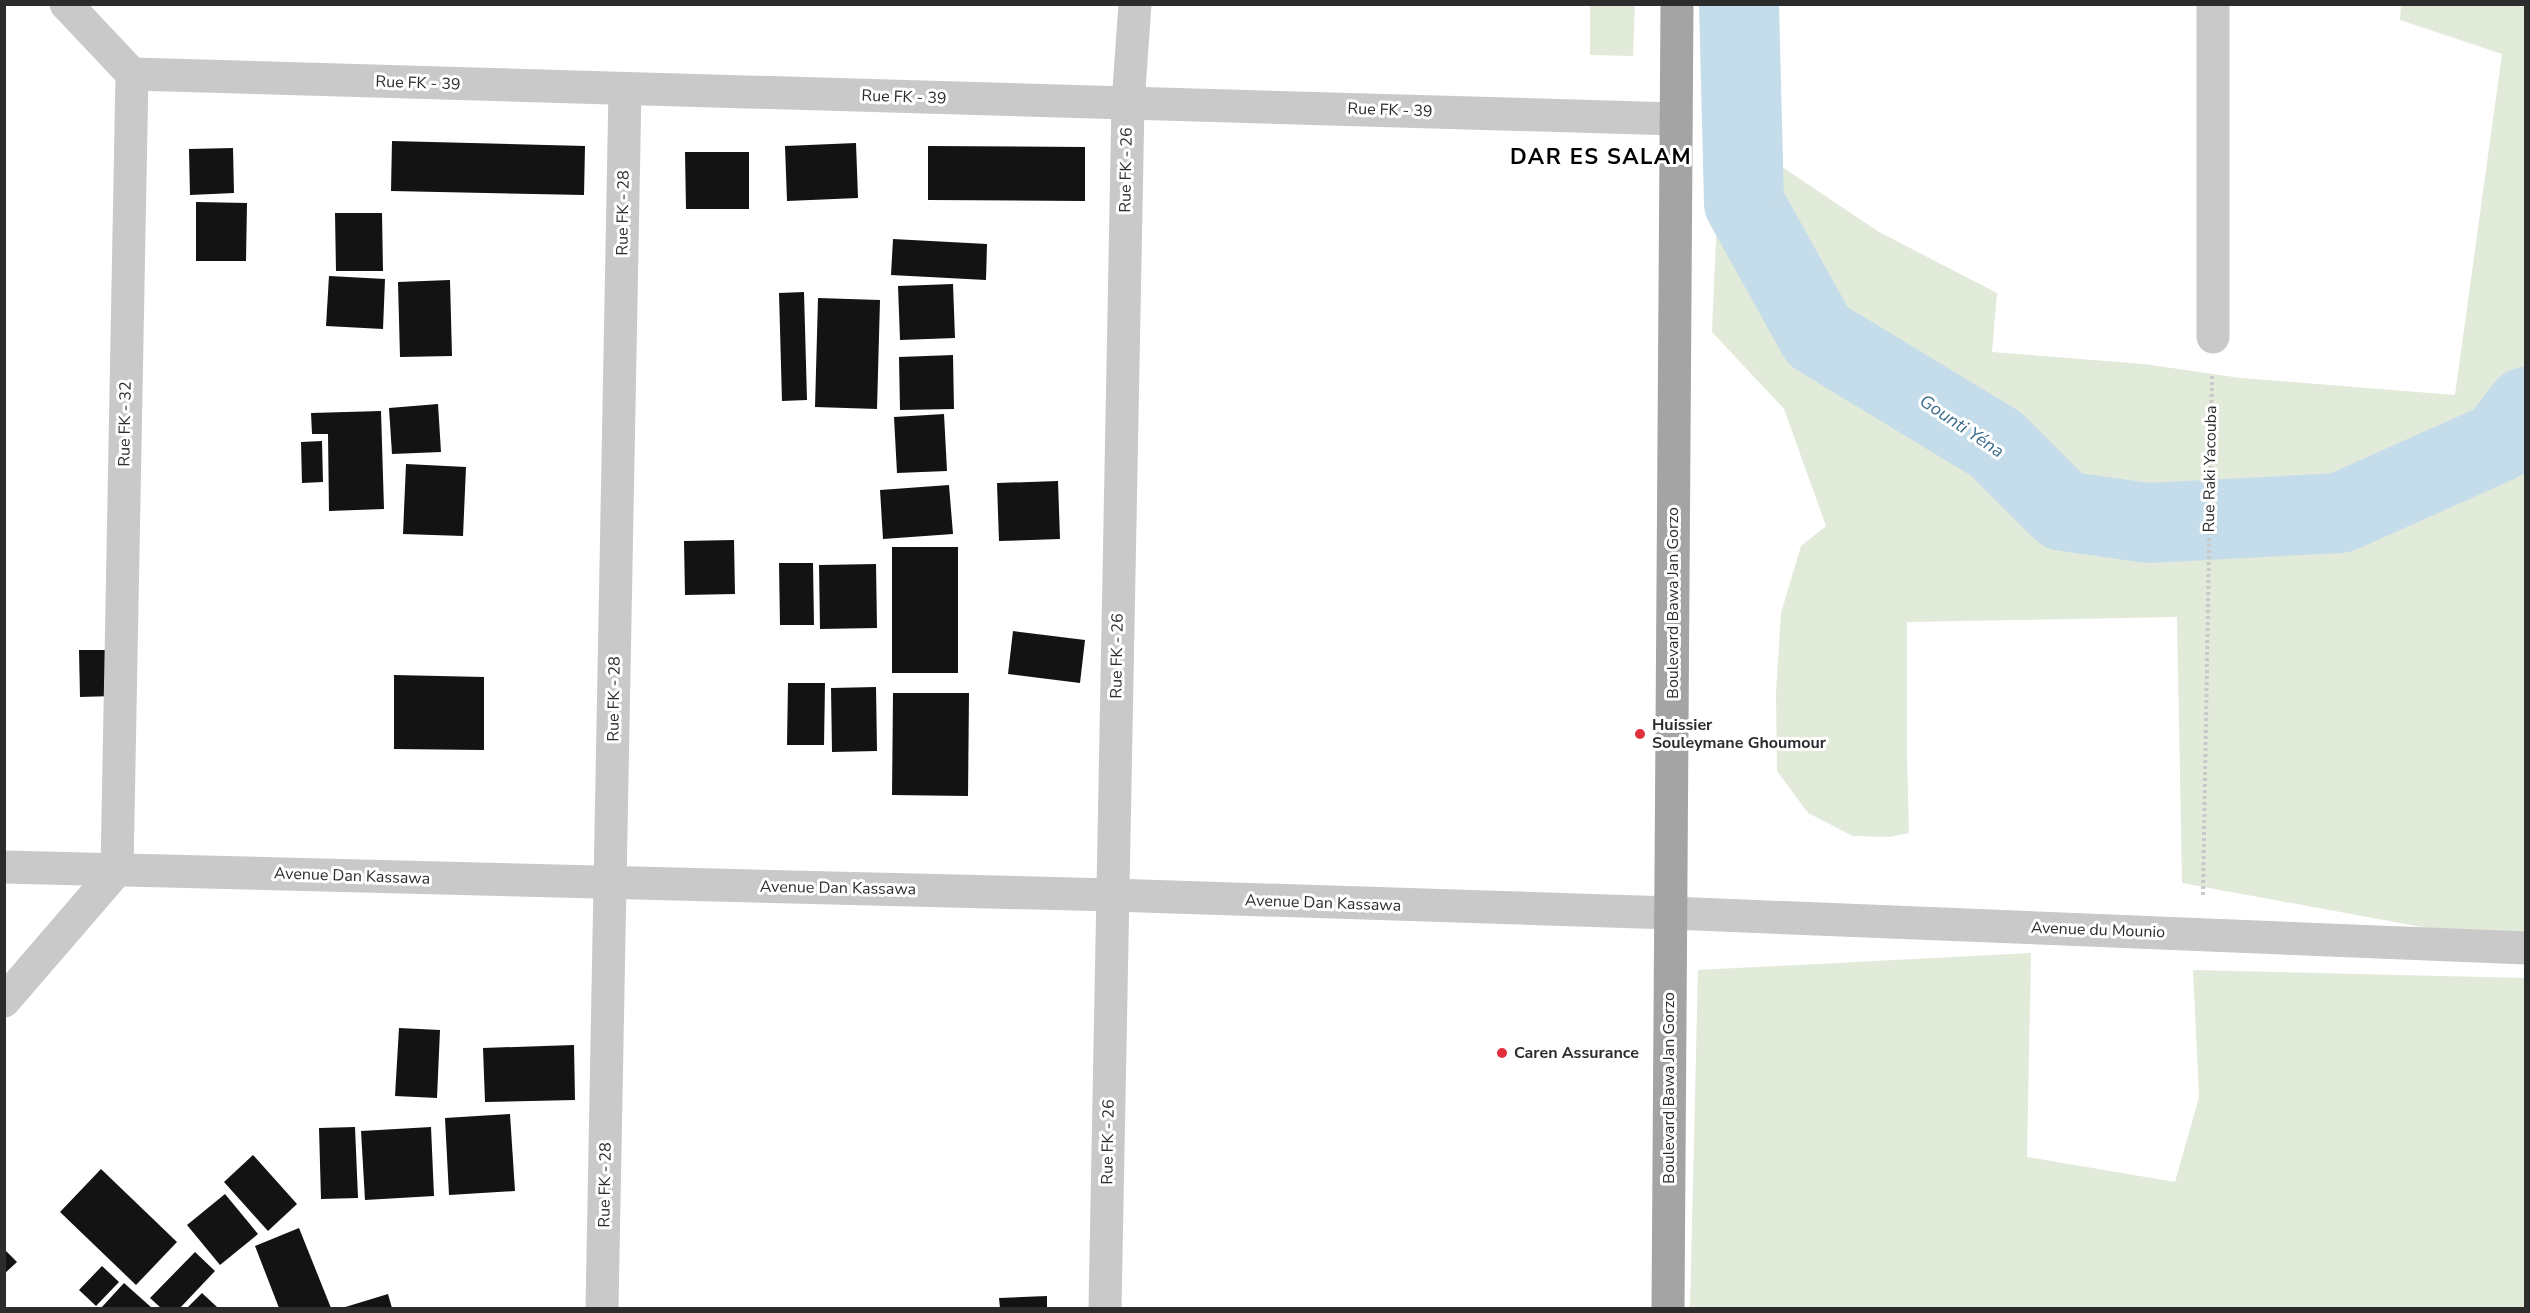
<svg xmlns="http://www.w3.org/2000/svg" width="2530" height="1313" font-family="'Nunito Sans',sans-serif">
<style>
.green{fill:#e2eada}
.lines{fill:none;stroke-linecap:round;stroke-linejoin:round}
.river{stroke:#c5dcea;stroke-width:80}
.building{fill:#131313}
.path{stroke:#c9c9c9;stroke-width:4;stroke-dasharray:3 3;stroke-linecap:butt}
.minor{stroke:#c9c9c9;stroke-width:33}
.major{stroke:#a4a4a4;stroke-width:33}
.poi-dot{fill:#e32f3b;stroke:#fff;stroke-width:2}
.labels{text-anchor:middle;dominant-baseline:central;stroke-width:6;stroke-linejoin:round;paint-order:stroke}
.street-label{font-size:16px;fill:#2c2c2c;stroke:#fff}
.poi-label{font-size:16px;font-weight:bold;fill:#2c2c2c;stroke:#fff;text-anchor:start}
.water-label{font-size:18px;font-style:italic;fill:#3c6d8d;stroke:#fff}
.district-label{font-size:22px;font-weight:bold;letter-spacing:1.5px;fill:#000;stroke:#fff}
</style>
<rect width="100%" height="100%" fill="#fff"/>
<g class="green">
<path d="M1590 5H1635L1633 56 1590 55Z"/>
<path d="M1722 5H1759L1773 161 1879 232 1997 293 1992 352 2144 364 2241 378 2455 395 2502 54 2400 20 2401 5H2525V946L2182 883 2177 617 1907 622V755L1909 833 1889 837 1853 836 1808 813 1777 771 1776 693 1781 613 1801 546 1826 526 1784 409 1712 332 1723 75Z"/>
<path d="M2031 953 2027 1157 2175 1182 2199 1097 2193 970 2525 978V1308H1690L1698 970Z"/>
</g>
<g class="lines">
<path class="river" d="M1739 4 1744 203 1818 336 1996 444 2063 511 2148 523 2340 513 2499 442 2526 407"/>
</g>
<g class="building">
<path d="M392 141 585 146 584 195 391 191Z"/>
<path d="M856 143 858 198 787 201 785 146Z"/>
<path d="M928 146 1085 147V201L928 200Z"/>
<path d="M233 148 234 193 190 195 189 149Z"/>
<path d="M685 152H749V209H686Z"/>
<path d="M196 202 247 203 246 261H196Z"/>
<path d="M335 213H382L383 271H336Z"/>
<path d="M893 239 987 244 986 280 891 275Z"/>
<path d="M329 276 385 279 383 329 326 326Z"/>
<path d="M450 280 452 356 400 357 398 282Z"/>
<path d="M953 284 955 338 900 340 898 286Z"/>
<path d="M804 292 807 400 782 401 779 293Z"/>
<path d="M818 298 880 300 877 409 815 407Z"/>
<path d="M953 355 954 409 900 410 899 357Z"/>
<path d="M438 404 441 452 392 454 389 408Z"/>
<path d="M381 411 384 509 329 511 328 434H312L311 413Z"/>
<path d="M944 414 947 471 897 473 894 417Z"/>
<path d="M322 441 323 482 302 483 301 442Z"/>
<path d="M406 464 466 467 463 536 403 534Z"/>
<path d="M1058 481 1060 539 999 541 997 483Z"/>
<path d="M949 485 953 534 883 539 880 490Z"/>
<path d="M734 540 735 594 685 595 684 541Z"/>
<rect x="892" y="547" width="66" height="126"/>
<path d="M779 563H813L814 625H780Z"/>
<path d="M876 564 877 628 820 629 819 565Z"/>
<path d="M1013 631 1085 640 1080 683 1008 674Z"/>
<path d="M79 650H113L114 696 80 697Z"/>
<path d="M394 675 484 677V750L394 749Z"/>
<path d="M788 683H825L824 745H787Z"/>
<path d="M876 687 877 751 832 752 831 688Z"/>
<path d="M893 693H969L968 796 892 795Z"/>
<path d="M399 1028 440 1030 437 1098 395 1096Z"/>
<path d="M574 1045 575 1100 485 1102 483 1048Z"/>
<path d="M510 1114 515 1191 449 1195 445 1118Z"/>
<path d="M355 1127 358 1198 321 1199 319 1128Z"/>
<path d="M431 1127 434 1196 365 1200 361 1131Z"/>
<path d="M253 1155 297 1204 268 1231 224 1182Z"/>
<path d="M101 1169 177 1242 136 1285 60 1212Z"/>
<path d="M225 1194 258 1234 220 1265 187 1225Z"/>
<path d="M299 1228 331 1308H279L255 1246Z"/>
<path d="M4 1249 17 1262 4 1274Z"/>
<path d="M195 1252 215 1271 180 1308H161L150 1298Z"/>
<path d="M102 1266 119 1282 96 1306 79 1290Z"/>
<path d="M124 1283 152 1308H101Z"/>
<path d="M202 1293 217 1307 215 1308H187Z"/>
<path d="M388 1294 392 1308H342Z"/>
<path d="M1047 1296V1308H1000L999 1298Z"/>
</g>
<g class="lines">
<path class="path" d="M2203 895 2212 374"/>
<g class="minor">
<path d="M132 74 1676 119"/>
<path d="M2213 337V4"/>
<path d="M4 867 1112 895 1671 913 2526 948"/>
<path d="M4 1001 117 870 132 74 66 4"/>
<path d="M602 1308 625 89"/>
<path d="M1105 1308 1128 103 1135 4"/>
</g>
<path class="major" d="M1668 1308 1677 4"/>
</g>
<g class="poi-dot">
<circle cx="1640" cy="734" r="6"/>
<circle cx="1502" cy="1053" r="6"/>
</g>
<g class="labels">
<g class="street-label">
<text transform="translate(418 83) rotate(2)">Rue FK - 39</text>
<text transform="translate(904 97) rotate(2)">Rue FK - 39</text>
<text transform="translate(1390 110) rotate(2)">Rue FK - 39</text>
<text transform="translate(1126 170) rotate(-89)">Rue FK - 26</text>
<text transform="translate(623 213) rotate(-89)">Rue FK - 28</text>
<text transform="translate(125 424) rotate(-89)">Rue FK - 32</text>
<text transform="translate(2210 469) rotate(-89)">Rue Raki Yacouba</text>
<text transform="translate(1673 603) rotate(-90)">Boulevard Bawa Jan Gorzo</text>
<text transform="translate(1117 656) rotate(-89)">Rue FK - 26</text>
<text transform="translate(614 699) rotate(-89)">Rue FK - 28</text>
<text transform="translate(352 876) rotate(2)">Avenue Dan Kassawa</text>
<text transform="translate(838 888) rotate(1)">Avenue Dan Kassawa</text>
<text transform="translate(1323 903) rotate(2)">Avenue Dan Kassawa</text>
<text transform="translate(2098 930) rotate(2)">Avenue du Mounio</text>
<text transform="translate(1669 1088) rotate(-90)">Boulevard Bawa Jan Gorzo</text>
<text transform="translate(1108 1142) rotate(-89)">Rue FK - 26</text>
<text transform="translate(605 1185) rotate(-89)">Rue FK - 28</text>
</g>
<g class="poi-label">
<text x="1652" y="725">Huissier<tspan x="1652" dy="18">Souleymane Ghoumour</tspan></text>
<text x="1514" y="1053">Caren Assurance</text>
</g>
<g class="water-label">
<text transform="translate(1962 426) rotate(34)">Gounti Yéna</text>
</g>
<g class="district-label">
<text x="1601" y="157">DAR ES SALAM</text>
</g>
</g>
<rect width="2530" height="1313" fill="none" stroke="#2c2c2c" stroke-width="12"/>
</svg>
